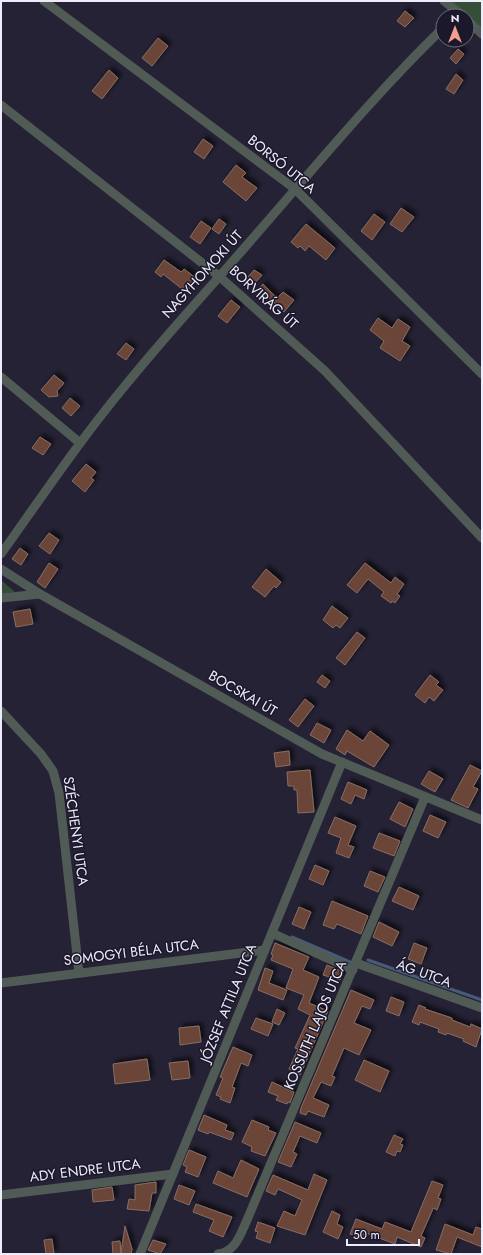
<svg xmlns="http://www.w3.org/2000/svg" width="483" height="1255" font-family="Jost,sans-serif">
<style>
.green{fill:#354e37}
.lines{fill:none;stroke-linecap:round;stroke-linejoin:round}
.stream{stroke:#465b79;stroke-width:3}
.building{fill:#6a4537;stroke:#876d64;filter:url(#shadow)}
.street{stroke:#515b55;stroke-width:9}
.labels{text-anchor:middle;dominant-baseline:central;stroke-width:3;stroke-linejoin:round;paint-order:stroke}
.street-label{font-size:14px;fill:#eeecfa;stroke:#1c182b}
</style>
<defs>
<filter id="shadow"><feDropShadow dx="3.5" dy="-3.5" stdDeviation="2" flood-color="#0009"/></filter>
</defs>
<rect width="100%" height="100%" fill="#252235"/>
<g class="green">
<path d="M444 1H482V34Z"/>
<path d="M1 580 15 592 1 594Z"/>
</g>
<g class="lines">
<g class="stream">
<path d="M292 937 350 962"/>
<path d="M368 960 482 1000"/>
</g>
</g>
<g class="building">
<path d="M405 11 414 18 405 27 397 21Z"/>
<path d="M158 38 168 46 152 66 142 58Z"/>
<path d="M458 49 464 54 456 64 450 58Z"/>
<path d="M109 70 118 78 102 99 92 91Z"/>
<path d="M456 74 463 80 454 94 446 89Z"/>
<path d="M203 139 213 146 204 159 194 152Z"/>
<path d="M236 165 246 173 242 177 257 188 246 201 223 182Z"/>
<path d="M401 208 414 217 402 232 390 224Z"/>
<path d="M374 214 385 222 372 240 361 231Z"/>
<path d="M219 219 226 224 219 234 212 229Z"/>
<path d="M201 221 211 228 200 244 190 237Z"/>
<path d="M306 224 335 248 326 260 309 246 305 251 300 246 298 248 291 242Z"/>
<path d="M164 260 181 272 184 269 197 279 186 292 163 274 161 277 155 272Z"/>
<path d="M254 270 262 275 254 284 247 278Z"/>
<path d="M263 284 277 298 283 292 294 300 284 312 258 289Z"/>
<path d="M231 300 240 307 227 323 218 316Z"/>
<path d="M378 318 392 328 398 319 410 327 402 341 410 346 400 361 380 348 384 341 370 330Z"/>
<path d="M126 343 134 349 126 360 117 354Z"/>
<path d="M54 375 64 383 57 391 58 396 49 397 41 390Z"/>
<path d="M70 398 80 406 71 416 62 408Z"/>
<path d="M40 437 51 444 43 455 32 448Z"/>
<path d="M86 464 96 472 91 478 94 480 85 492 72 481Z"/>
<path d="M49 533 59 540 50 554 39 546Z"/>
<path d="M20 548 28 554 21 565 12 559Z"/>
<path d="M49 563 58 569 45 588 37 582Z"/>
<path d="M365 563 391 583 395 577 404 584 397 594 400 596 395 603 392 601 391 603 381 596 384 592 368 579 357 593 347 585Z"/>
<path d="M266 569 281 582 276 588 274 586 265 597 252 587Z"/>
<path d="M332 606 348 618 340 628 336 625 333 628 323 620Z"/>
<path d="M30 609 33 624 16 627 13 612Z"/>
<path d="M357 632 365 638 345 665 336 658Z"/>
<path d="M322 675 330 681 325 688 317 682Z"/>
<path d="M430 675 439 682 436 685 443 690 434 701 429 697 425 703 415 695Z"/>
<path d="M305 699 314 706 298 727 289 720Z"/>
<path d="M317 723 331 730 324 743 310 735Z"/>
<path d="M347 730 363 741 370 731 389 745 374 767 347 751 345 755 336 749Z"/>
<path d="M289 751 290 765 276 767 274 753Z"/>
<path d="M470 765 482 771 473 787 478 789 468 808 451 800Z"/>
<path d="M310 770 314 812 298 813 297 790H294V786H288L287 772Z"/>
<path d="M429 771 443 779 435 792 421 784Z"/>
<path d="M348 782 367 790 364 799 355 795 351 804 341 799Z"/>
<path d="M399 802 413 809 405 827 390 819Z"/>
<path d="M430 815 446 822 438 838 423 831Z"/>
<path d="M335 817 356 826 348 845 354 847 349 858 336 853 341 838 328 833Z"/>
<path d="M379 833 400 841 394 856 373 848Z"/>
<path d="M315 865 329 871 323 885 309 879Z"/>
<path d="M370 871 385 877 378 892 364 886Z"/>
<path d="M399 887 419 896 413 910 392 901Z"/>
<path d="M332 901 368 916 361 934 337 924 334 929 323 925Z"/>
<path d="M299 907 311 912 304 929 292 924Z"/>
<path d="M379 922 399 932 392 946 373 937Z"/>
<path d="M275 943 309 957 303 970 319 977 309 1003 328 1011 300 1075 289 1069 298 1049 295 1048 310 1015 298 1009 304 995 286 988 293 969 271 960 273 955 271 954Z"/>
<path d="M414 943 427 948 421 964 408 959Z"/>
<path d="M327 965 343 972 340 980 323 975Z"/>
<path d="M265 968 273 971 269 983 287 990 283 1000 258 990Z"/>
<path d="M351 990 374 1000 370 1009 362 1006 354 1023 371 1030 359 1055 344 1048 332 1076 335 1077 331 1086 321 1082 313 1098 329 1105 324 1117 308 1111 306 1115 300 1113 301 1108Z"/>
<path d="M391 997 404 1002 399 1016 386 1011Z"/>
<path d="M419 1005 426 1008 425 1009 452 1018V1020L470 1027 471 1024 482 1029 476 1047 463 1041 464 1039 447 1033 446 1035 438 1032 439 1029 420 1022 419 1025 412 1022Z"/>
<path d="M277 1009 285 1013 279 1025 272 1022Z"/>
<path d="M256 1018 273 1024 268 1036 251 1029Z"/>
<path d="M199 1026 201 1042 180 1045 179 1028Z"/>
<path d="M233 1047 252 1055 248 1066 241 1063 232 1087 235 1088 230 1103 220 1099 221 1097 216 1095 223 1078 220 1077Z"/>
<path d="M147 1059 150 1080 115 1084 113 1064Z"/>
<path d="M364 1060 389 1071 380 1092 355 1080Z"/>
<path d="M188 1061 190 1078 172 1080 169 1063Z"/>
<path d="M272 1082 294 1092 290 1103 288 1102 287 1104 276 1100 278 1096 268 1092Z"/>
<path d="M204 1115 227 1125 225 1130 234 1133 231 1140 209 1132 208 1134 198 1130Z"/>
<path d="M252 1120 269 1127 268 1130 276 1133 265 1156 251 1151 252 1147 242 1142Z"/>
<path d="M295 1122 321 1133 317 1143 300 1136 293 1152 297 1154 291 1167 278 1162Z"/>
<path d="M394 1135 403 1139 400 1144 403 1145 400 1152 397 1151 395 1156 386 1152Z"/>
<path d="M189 1150 206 1157 198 1177 185 1172 187 1167 183 1165Z"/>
<path d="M241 1160 259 1169 247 1197 213 1183 218 1171 233 1178Z"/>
<path d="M314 1174 327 1180 305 1235 277 1226 284 1211 295 1216 302 1200 278 1189 275 1195 266 1191 273 1175 308 1190Z"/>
<path d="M432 1181 443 1185 438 1198 441 1199 437 1210 433 1208 432 1211 421 1236 425 1238 421 1247 397 1237 395 1244 366 1233 363 1239 350 1234 356 1219 382 1229 385 1222 411 1232Z"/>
<path d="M156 1182V1193H152L149 1211 127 1209 129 1199 135 1200V1185Z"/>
<path d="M179 1185 195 1191 189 1205 174 1199Z"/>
<path d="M112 1187 114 1200 93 1202 92 1190Z"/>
<path d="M196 1204 232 1217 223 1237 209 1231 214 1220 193 1212Z"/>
<path d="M332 1211 340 1215 337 1224 343 1227 338 1239 323 1232Z"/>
<path d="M258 1222 275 1228 270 1243 256 1238 258 1232 255 1231Z"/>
<path d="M445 1224 473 1235 476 1227 482 1229V1247L457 1237 451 1254 436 1250Z"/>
<path d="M125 1226 132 1249 131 1254H113L112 1242 120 1241 121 1253Z"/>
<path d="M52 1239 54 1254H46L44 1240Z"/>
<path d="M153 1240 166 1244 160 1254 148 1250Z"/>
</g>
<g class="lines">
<g class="street">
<path d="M44 1 295 189 482 374"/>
<path d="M444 1 463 16"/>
<path d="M467 20 482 34"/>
<path d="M1 105 220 277 325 371 482 538"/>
<path d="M1 377 80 443"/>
<path d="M1 554C41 498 80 440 124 387 165 336 210 288 253 238 315 167 375 94 443 28"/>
<path d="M1 569 40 594 322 754 482 820"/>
<path d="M1 598 40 594"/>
<path d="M1 711 41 754 53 771 59 793 79 973"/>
<path d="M272 933 353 970"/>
<path d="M356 963 482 1008"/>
<path d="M1 983 265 950"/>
<path d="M1 1195 173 1174"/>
<path d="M140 1254 342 762"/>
<path d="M218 1254C236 1251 240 1235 247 1220L425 797"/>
</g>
</g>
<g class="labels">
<g class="street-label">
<text transform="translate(282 164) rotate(39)">BORSÓ UTCA</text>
<text transform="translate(202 274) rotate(-48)">NAGYHOMOKI ÚT</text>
<text transform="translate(264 297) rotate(42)">BORVIRÁG ÚT</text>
<text transform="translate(243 693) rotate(30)">BOCSKAI ÚT</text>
<text transform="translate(76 831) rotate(82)">SZÉCHENYI UTCA</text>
<text transform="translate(131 952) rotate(-7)">SOMOGYI BÉLA UTCA</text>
<text transform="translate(424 973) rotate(20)">ÁG UTCA</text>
<text transform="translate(228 1003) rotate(-68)">JÓZSEF ATTILA UTCA</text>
<text transform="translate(315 1025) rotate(-67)">KOSSUTH LAJOS UTCA</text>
<text transform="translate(85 1170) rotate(-7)">ADY ENDRE UTCA</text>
</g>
</g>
<rect width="483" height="1255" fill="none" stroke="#eeecfa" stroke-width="4"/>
<g transform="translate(455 28)"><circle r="19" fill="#1c182b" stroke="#706d7e"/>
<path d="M0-3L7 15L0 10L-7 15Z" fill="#f59c90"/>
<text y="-6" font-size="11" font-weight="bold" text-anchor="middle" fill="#eeecfa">N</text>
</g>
<path d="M347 1239v6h72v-6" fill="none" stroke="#eeecfa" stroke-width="2"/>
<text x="353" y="1239" font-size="12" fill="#eeecfa" stroke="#1c182b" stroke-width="3" paint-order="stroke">50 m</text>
</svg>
